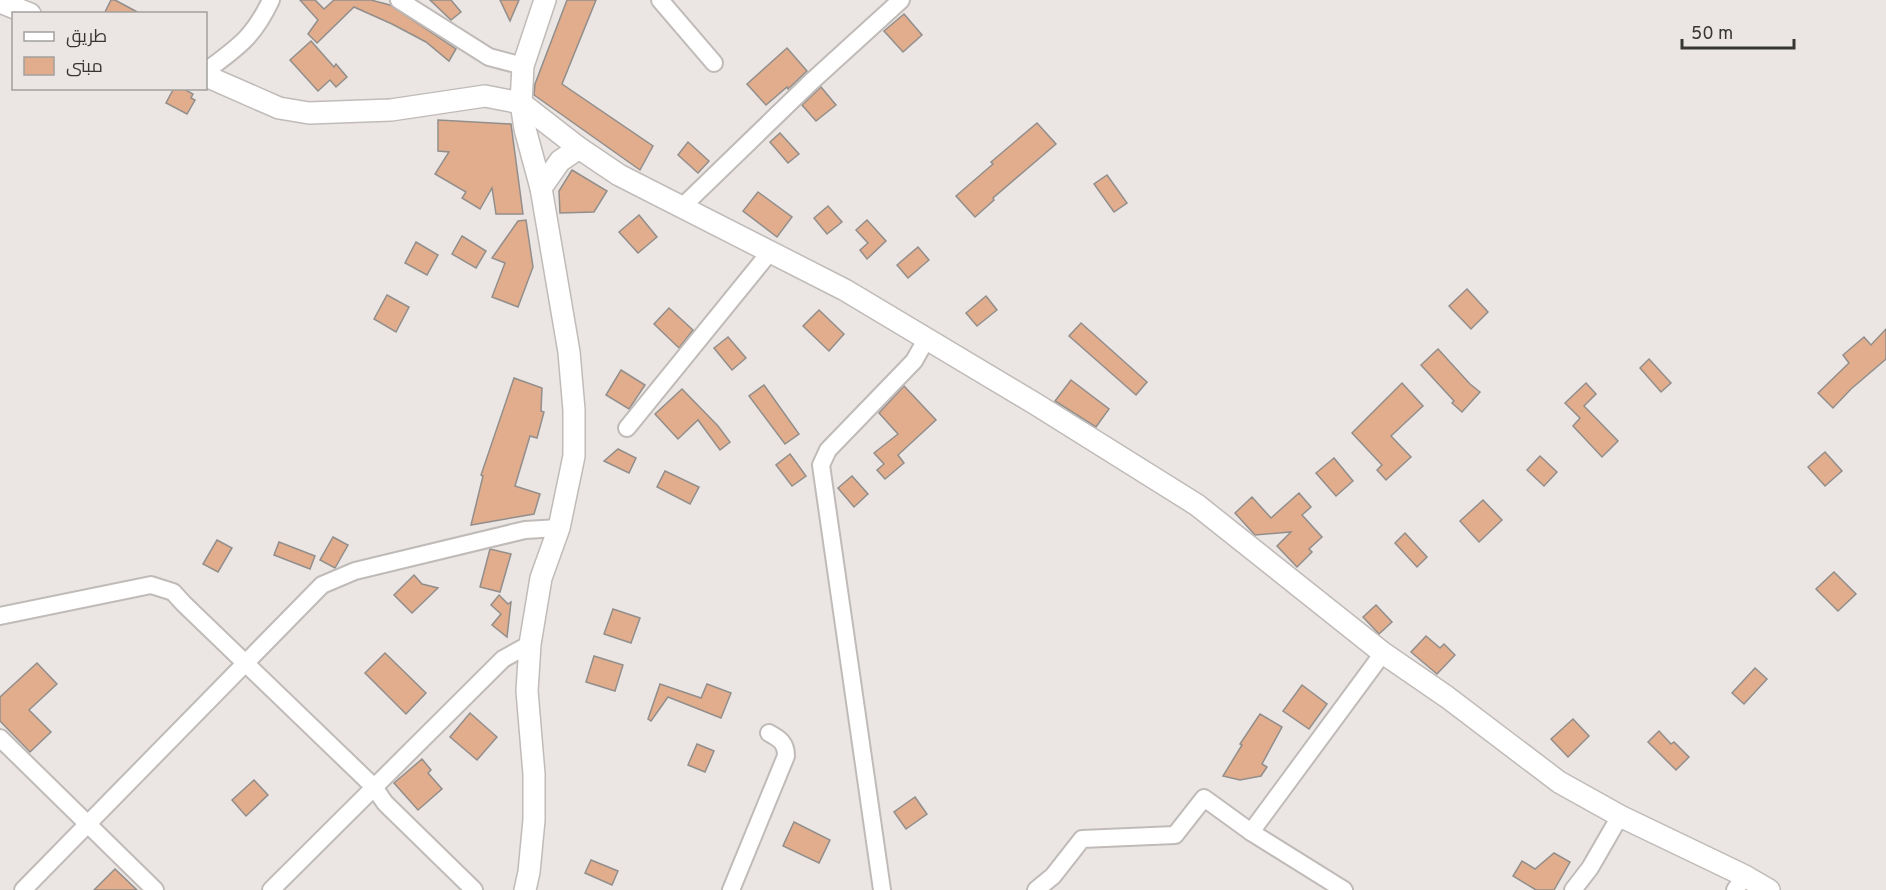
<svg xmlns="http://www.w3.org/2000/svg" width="1886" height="890" font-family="Overpass,Cairo,sans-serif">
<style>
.building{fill:#e1ad8d;stroke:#928e8b;stroke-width:1.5}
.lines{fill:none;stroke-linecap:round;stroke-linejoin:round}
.minor-casing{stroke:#c0bbb8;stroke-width:20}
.tertiary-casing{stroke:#c0bbb8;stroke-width:24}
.minor{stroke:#fff;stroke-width:16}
.tertiary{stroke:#fff;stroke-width:21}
</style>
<rect width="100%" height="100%" fill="#ebe6e3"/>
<g class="building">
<path d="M111 0H115L141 14H104Z"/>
<path d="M300 0H315L324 9 334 0H371L390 5 456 49 449 61 426 42 392 24 354 7 317 43 308 34 318 20Z"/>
<path d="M430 0H451L461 12 451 20Z"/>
<path d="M500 0H519L510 21Z"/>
<path d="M567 0H596L562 84 653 146 640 170 534 95 535 84Z"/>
<path d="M904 14 922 35 903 52 884 31Z"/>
<path d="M311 41 334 67 336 64 347 77 336 87 330 80 318 91 290 60Z"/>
<path d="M787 48 807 71 788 89 787 87 766 105 747 84Z"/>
<path d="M821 87 836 105 816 121 802 105Z"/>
<path d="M174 88H182L193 94 191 98 195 100 187 114 166 103Z"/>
<path d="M438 120 511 124 523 214H496L492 188 480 209 462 198 466 192 435 174 449 152 438 151Z"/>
<path d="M1037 123 1056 144 993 198 994 200 975 217 956 196 993 164 991 162Z"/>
<path d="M780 133 799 154 788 163 770 142Z"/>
<path d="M688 142 709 161 698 173 678 155Z"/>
<path d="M572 170 607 191 594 212 560 213 559 191Z"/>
<path d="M1107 175 1127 203 1114 212 1094 184Z"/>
<path d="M758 192 792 217 777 237 743 211Z"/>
<path d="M828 206 842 222 827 234 814 218Z"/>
<path d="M639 215 657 237 638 253 619 232Z"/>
<path d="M526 220 533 267 518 307 492 297 505 263 492 258 518 221Z"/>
<path d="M867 220 886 241 867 259 860 250 868 243 856 230Z"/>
<path d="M462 236 486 251 476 268 452 254Z"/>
<path d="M416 242 438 255 427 275 405 263Z"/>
<path d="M918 247 929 260 908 278 897 265Z"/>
<path d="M1467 289 1488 312 1471 329 1449 306Z"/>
<path d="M387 295 409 307 396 332 374 319Z"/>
<path d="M986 296 997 310 977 326 966 313Z"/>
<path d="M669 308 693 330 679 348 654 324Z"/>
<path d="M819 310 844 334 829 351 803 326Z"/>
<path d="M1081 323 1147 382 1136 395 1069 336Z"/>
<path d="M1886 329V359L1851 389 1833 408 1818 393 1849 363 1843 355 1864 337 1871 345Z"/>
<path d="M728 337 746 358 732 370 714 348Z"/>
<path d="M1438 349 1470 384 1480 392 1462 412 1452 403 1454 401 1421 365Z"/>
<path d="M1649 359 1671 383 1661 392 1640 368Z"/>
<path d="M621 370 645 385 629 409 606 395Z"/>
<path d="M514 378 542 388 541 411 544 412 537 438 530 436 515 486 540 494 534 514 471 525 483 476 481 475Z"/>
<path d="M1071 380 1109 409 1096 427 1055 401Z"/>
<path d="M1402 383 1423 406 1391 436 1411 457 1386 480 1377 470 1382 465 1352 433Z"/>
<path d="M1586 383 1596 394 1584 406 1618 441 1602 457 1573 426 1580 418 1565 403Z"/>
<path d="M764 385 799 434 785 444 749 396Z"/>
<path d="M904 386 936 420 898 455 904 463 885 479 877 470 884 464 874 453 898 434 879 413Z"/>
<path d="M682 389 718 426 730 442 720 450 698 420 678 439 655 414Z"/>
<path d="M618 449 636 458 629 473 604 461Z"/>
<path d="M1825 452 1842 471 1825 486 1808 467Z"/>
<path d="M790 454 806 476 792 486 776 465Z"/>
<path d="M1540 456 1557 472 1544 486 1527 470Z"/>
<path d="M1334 458 1353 481 1336 496 1316 473Z"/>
<path d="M665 471 699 487 690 504 657 487Z"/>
<path d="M852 476 868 494 854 507 838 488Z"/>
<path d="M1299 493 1311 507 1302 515 1322 537 1309 549 1312 552 1297 567 1277 546 1291 532 1255 535 1235 513 1252 497 1271 518Z"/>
<path d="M1483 500 1502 520 1479 542 1460 521Z"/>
<path d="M1405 533 1427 557 1417 567 1395 543Z"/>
<path d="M333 537 348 545 335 568 320 560Z"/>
<path d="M217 540 232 548 218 572 203 564Z"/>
<path d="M279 542 315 556 310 569 274 555Z"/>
<path d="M490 549 511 554 500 592 480 587Z"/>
<path d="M1834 572 1856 594 1838 611 1816 589Z"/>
<path d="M414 575 422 584 438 588 412 613 394 595Z"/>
<path d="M499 595 508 604 511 602 507 637 492 625 501 614 491 605Z"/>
<path d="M1376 605 1392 622 1379 634 1363 617Z"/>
<path d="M613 609 640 618 631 643 604 634Z"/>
<path d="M1426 636 1440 648 1444 644 1455 655 1437 674 1411 652Z"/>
<path d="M385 653 426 693 406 714 365 673Z"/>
<path d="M594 656 623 665 615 691 586 682Z"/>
<path d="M37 663 57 684 29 710 51 732 30 752 0 721V697Z"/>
<path d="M1755 668 1767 679 1744 704 1732 693Z"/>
<path d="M660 684 701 698 707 684 731 693 721 718 668 697 651 721 648 719Z"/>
<path d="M1302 685 1327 704 1309 729 1283 711Z"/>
<path d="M470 713 497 737 477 760 450 737Z"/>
<path d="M1260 714 1282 727 1262 764 1267 767 1261 776 1240 780 1223 776 1242 745 1240 744Z"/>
<path d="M1573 719 1589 736 1568 757 1551 739Z"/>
<path d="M1659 731 1671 744 1674 742 1689 757 1676 770 1648 742Z"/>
<path d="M697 744 714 751 705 772 688 765Z"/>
<path d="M422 759 431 770 428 773 442 789 418 810 394 783Z"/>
<path d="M254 780 268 795 246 816 232 800Z"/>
<path d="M915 797 927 814 906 829 894 812Z"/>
<path d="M794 822 830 840 819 863 783 846Z"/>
<path d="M1554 853 1570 862 1554 890H1536L1513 876 1522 861 1535 869Z"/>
<path d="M591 860 618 871 612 885 585 873Z"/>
<path d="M115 869 137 890H94Z"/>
</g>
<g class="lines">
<defs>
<g id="minor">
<path d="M399 0 489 57 523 66"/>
<path d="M660 0 714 63"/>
<path d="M206 71C238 47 253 38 271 0"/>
<path d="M682 207 811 82 901 0"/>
<path d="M627 428 770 252"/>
<path d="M0 616 151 585 173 592 184 604 374 787 385 803 474 890"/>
<path d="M0 738 155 890"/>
<path d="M23 890 322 585 355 571 525 530 559 528"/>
<path d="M271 890 503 659 530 644"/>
<path d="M731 890 786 756C786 743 780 739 769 733"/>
<path d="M882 890 821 465 828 450 914 361 927 338"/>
<path d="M1036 890 1053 876 1082 839 1175 835 1204 798 1251 832"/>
<path d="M1344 890 1251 832 1383 653"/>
<path d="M1573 890 1590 868 1620 816"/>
<path d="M1735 890 1745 876"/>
</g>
<g id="tertiary">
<path d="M0 2 30 14"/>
<path d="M206 76 279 108 309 113 391 110 485 96 521 103 579 148 619 175 845 290 1034 403 1197 505 1383 653 1447 697 1559 782 1620 816 1745 876 1769 890"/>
<path d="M541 188 560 161 579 148"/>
<path d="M525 890 529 872 534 820V774L527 691 530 644 541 578 559 528 574 456V410L569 352 541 188 525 129 521 103 523 66 545 0"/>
</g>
</defs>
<use href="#minor" class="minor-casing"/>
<use href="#tertiary" class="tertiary-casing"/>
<use href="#minor" class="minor"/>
<use href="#tertiary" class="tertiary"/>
</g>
<rect x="12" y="12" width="195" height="78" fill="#ebe6e3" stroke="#a3a09d" stroke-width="1.5"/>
<rect x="24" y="32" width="30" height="9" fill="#ffffff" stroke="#a3a09d" stroke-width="1.5"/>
<text x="66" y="42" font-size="18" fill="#383635">طريق</text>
<rect x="24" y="57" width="30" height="18" fill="#e1ad8d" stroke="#a3a09d" stroke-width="1.5"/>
<text x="66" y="72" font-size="18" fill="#383635">مبنى</text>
<path d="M1682 39v9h112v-9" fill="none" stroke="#383635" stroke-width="3"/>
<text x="1691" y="39" font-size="18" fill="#383635" stroke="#ebe6e3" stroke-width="4.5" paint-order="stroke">50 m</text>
</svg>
